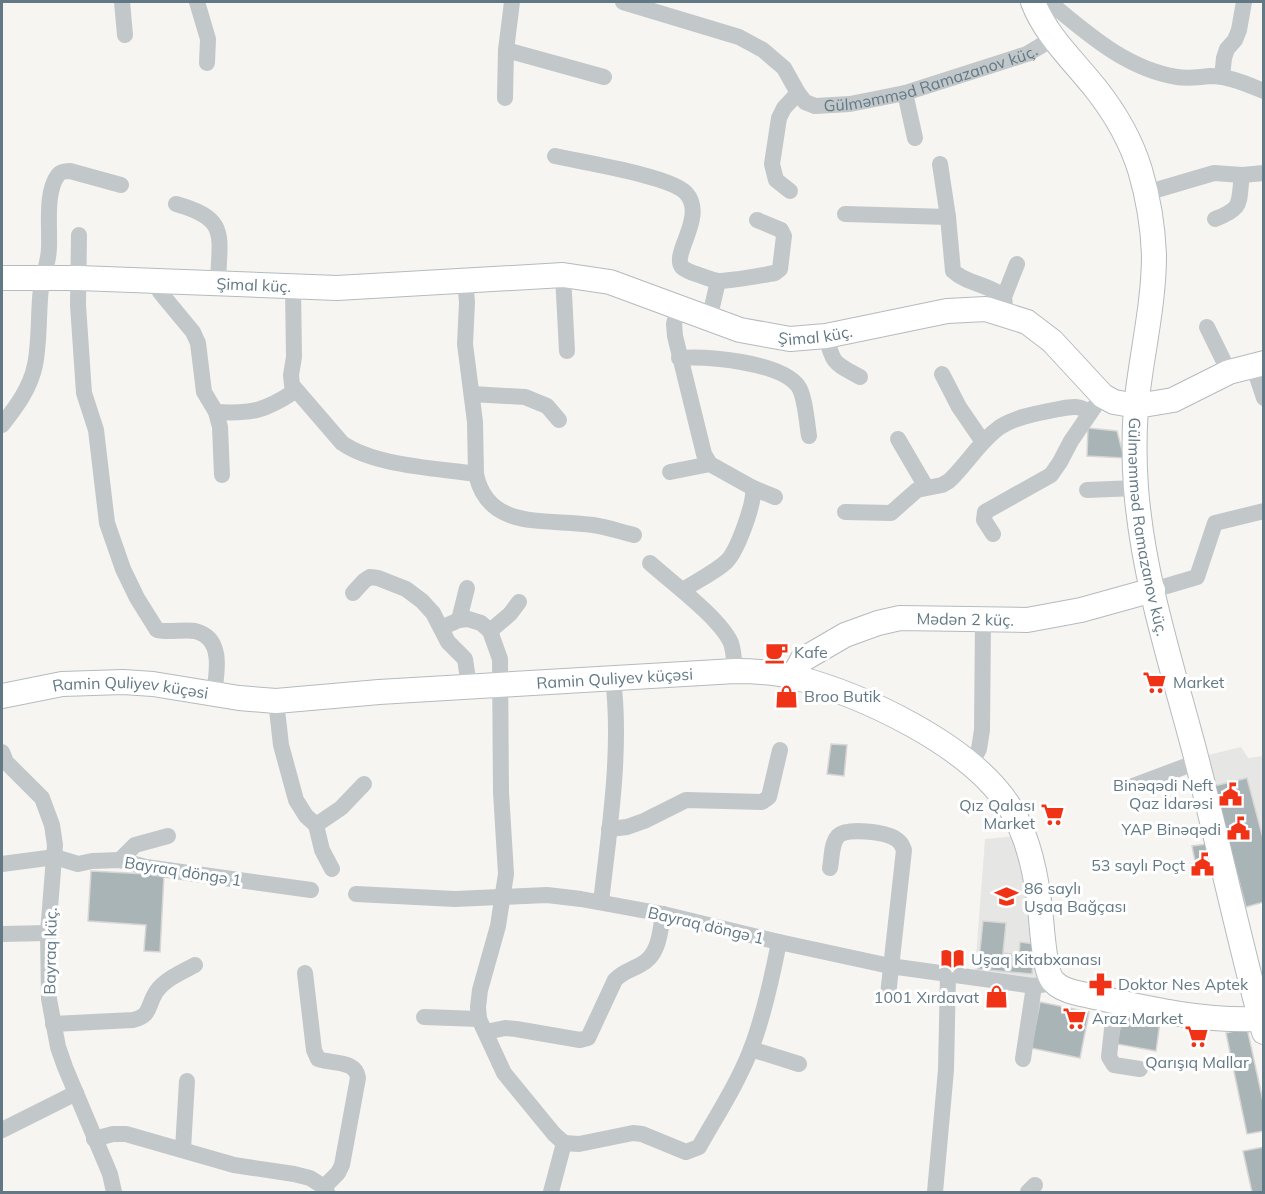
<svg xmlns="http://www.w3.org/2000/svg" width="1265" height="1194" font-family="Mulish,sans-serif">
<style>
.built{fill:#e6e7e5}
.building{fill:#a9b4b7;stroke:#d7d6d4;stroke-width:1.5}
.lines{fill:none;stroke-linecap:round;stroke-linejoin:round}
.secondary-casing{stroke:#b4bbbe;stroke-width:26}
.street{stroke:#c2c7ca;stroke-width:16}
.secondary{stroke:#fff;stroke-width:24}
.labels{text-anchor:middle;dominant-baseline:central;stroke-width:6;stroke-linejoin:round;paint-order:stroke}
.street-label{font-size:16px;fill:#627985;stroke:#fff}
.poi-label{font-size:16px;fill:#627985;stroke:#fff;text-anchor:start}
</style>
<rect width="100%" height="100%" fill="#f6f5f1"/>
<g class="built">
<path d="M1241 747 1248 758 1263 756V842L1247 778 1214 786 1208 755Z"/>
<path d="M1015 836 1028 881 1038 962 1036 978 975 970 985 839Z"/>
</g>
<g class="building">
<path d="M1088 428 1117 431 1124 458 1087 456Z"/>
<path d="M831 744 847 745 844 776 827 774Z"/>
<path d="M1247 778 1264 842V902L1246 907 1214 786Z"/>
<path d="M1207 844 1212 869 1197 872 1192 846Z"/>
<path d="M91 871 164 875 160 952 144 951 146 925 88 921Z"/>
<path d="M983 921 1006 923 1003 953 1019 955 1020 942 1035 944 1032 974 978 969Z"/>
<path d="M1040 1002 1089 1012 1080 1058 1031 1048Z"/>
<path d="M1122 1016 1160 1022 1156 1051 1117 1044Z"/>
<path d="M1247 1028 1264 1106V1131L1247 1134 1226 1033Z"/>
<path d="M1264 1147V1192H1252L1243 1151Z"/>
</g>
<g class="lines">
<defs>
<g id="secondary">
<path id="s2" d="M1033 2C1046 36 1074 61 1096 89 1115 113 1131 141 1140 170 1148 197 1153 227 1154 255 1154 306 1141 356 1136 407 1134 434 1134 461 1136 488 1143 578 1172 666 1195 753 1219 846 1239 940 1264 1032"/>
<path id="s3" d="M2 278H79L337 288 563 275 610 282 740 330 790 339 826 336 947 311 986 309 1027 322 1052 341 1103 396 1114 402 1137 406 1173 400 1229 372 1264 363"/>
<path id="s4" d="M793 677 802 660 845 635 878 623 900 618 1027 620 1081 610 1153 590"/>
<path id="s5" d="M2 696 62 684 123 682 153 684 239 698 276 701 379 692 735 671C754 671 774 672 794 677 863 695 969 744 1009 806 1027 833 1035 869 1039 901 1042 918 1043 970 1053 981 1059 988 1068 991 1077 993 1137 1006 1198 1022 1260 1019"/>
</g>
</defs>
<use href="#secondary" class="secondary-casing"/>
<g class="street">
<path d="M122 2 125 35"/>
<path d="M197 2 208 39 207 63"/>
<path id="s1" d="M623 2 739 37 763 50 784 68 798 93 805 102 815 106 850 104 905 93 1027 54 1054 38"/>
<path d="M1054 6C1090 36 1128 69 1177 77 1188 79 1199 77 1210 76 1229 76 1246 84 1264 91"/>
<path d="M506 50 604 77"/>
<path d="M1222 77 1224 58 1227 49 1235 40 1239 30 1244 2"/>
<path d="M905 93 915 138"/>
<path d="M505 98 506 50 512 2"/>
<path d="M555 156C581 162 671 176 686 193 707 216 671 254 682 267 686 271 693 273 699 275 705 277 713 281 720 281 738 280 757 276 775 273L780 269 784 236 781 230 757 220"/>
<path d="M940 164 948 217 953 271C967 284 989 284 1004 297L1006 314"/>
<path d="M790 191 776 180 772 164 779 118 784 108 798 93"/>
<path d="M1146 193 1214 173 1242 175 1264 173"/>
<path d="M176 204C230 219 219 236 218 284"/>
<path d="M845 214 948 217"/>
<path d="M1215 219C1244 208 1238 203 1242 175"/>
<path d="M79 235 78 305 84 393 96 430 107 523 123 569 137 598 157 630C169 633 183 629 195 631 224 638 217 672 214 693"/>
<path d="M563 275 567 351"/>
<path d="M465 280 467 302 465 344 475 422 476 474C488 532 549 518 593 525 607 527 621 532 634 535"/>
<path d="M160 282V292L164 297 193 332 198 343 204 392 216 412 220 427 222 475"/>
<path d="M293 288 294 357 291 375 292 385 342 443C375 466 436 468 476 474"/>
<path d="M1004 297 1017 264"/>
<path d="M678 308 674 324 675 336 704 454 710 464 753 488C755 503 737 552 726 562 714 573 696 581 683 590"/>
<path d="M709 320 718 281"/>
<path d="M1207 327 1229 372"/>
<path d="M826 336C833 365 835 363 860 377"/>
<path d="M679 358C708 356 780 362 798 386 805 395 807 424 809 436"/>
<path d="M1253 365 1264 398"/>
<path d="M942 374 959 407 983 442"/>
<path d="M472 394 525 397 547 406 559 420"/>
<path d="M216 412C252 414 265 411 295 391"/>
<path d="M2 425C16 407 30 389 35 365 40 340 38 313 41 288 43 274 49 262 49 247 50 227 45 192 58 175 61 171 66 171 70 171L121 185"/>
<path d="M898 439 926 487"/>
<path d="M670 472 710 464"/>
<path d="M753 488 775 497"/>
<path d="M1087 490 1136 488"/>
<path d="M845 512 891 513 917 490 942 485 949 481C967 464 980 441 1000 427 1017 416 1040 413 1059 409 1069 407 1082 404 1089 414"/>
<path d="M993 534 984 520 985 512 1051 475 1060 462 1071 441 1095 406"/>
<path d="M650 563C671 582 720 618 731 643 734 652 734 661 735 671"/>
<path d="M1153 590 1197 577 1215 523 1264 511"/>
<path d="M353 593 364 581 370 577 378 578 406 589 422 601 433 613 448 642 465 659 469 686"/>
<path d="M459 620 467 588"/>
<path d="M441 628 459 620 468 619 481 623 490 631 500 659 501 792 506 874 498 926 480 990 478 1007 479 1019 504 1073 554 1134 564 1143 551 1192"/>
<path d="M490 631 510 614 519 602"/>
<path d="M276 701 281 745 296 800 306 816 316 825 322 850 332 869"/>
<path d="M2 752 6 762 42 798 52 825 55 845 48 933 49 999 58 1047 65 1067 110 1174 114 1192"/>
<path d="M971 764 979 749 982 730 983 621"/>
<path d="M1133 786 1197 762"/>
<path d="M316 825 341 808 364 784"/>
<path d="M609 829 627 827 644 821 686 800 762 802 769 797 780 750"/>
<path d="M120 860 135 845 168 836"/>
<path d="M2 864 55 857 78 864 92 861 120 860 146 867 311 890"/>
<path d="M830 868C832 858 831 844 838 836 847 827 886 832 896 839 901 842 902 845 904 850L888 995"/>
<path d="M356 894 455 899 547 895 581 899 663 914 779 942 890 966 1034 986 1046 984 1052 981"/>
<path d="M601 902C609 832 622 749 613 679"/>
<path d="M2 934 48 933"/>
<path d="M305 973 314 1050 318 1059C332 1064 356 1060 358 1078L342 1165 338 1173 324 1187"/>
<path d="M1115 1001 1109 1057 1114 1065 1140 1069"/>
<path d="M424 1017 479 1019"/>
<path d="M53 1024 133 1020C152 1015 147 1006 156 992 165 979 182 972 195 965"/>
<path d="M486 1032 505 1028 516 1029 580 1040 588 1038 615 980C622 972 631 970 640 965 659 956 660 933 663 914"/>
<path d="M751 1049 799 1064"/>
<path d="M1023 1059 1034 986"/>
<path d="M2 1130 76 1093"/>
<path d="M94 1139 113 1134H126L234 1165 294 1174 310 1178 324 1187 327 1192"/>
<path d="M564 1143 579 1144 633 1133 642 1134 686 1152 699 1147C717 1115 738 1083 751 1049 764 1015 772 978 779 942"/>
<path d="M183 1149 187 1081"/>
<path d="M935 1192 946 1070 948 974"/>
<path d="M1028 1192 1035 1185"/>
</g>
<use href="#secondary" class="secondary"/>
</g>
<defs>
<symbol id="cafe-bare" viewBox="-9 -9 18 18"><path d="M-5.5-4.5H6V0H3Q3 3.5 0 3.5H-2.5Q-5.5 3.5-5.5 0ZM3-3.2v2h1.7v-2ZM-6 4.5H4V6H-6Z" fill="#f03317" stroke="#fff" stroke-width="2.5" paint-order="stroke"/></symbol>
<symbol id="supermarket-bare" viewBox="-9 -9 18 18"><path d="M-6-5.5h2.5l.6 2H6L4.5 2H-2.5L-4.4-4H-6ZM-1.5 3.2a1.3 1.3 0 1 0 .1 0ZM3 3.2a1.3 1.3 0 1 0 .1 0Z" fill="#f03317" stroke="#fff" stroke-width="2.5" paint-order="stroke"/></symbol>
<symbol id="shop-bare" viewBox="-9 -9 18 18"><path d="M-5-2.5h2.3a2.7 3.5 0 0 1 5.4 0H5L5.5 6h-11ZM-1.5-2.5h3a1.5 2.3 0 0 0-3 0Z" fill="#f03317" stroke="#fff" stroke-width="2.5" paint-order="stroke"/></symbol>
<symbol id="civic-bare" viewBox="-9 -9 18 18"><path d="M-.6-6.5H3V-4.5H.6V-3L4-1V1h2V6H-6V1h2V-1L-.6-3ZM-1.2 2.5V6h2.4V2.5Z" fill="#f03317" stroke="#fff" stroke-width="2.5" paint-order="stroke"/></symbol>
<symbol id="school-bare" viewBox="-9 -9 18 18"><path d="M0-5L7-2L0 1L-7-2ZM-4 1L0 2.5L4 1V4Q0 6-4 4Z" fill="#f03317" stroke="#fff" stroke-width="2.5" paint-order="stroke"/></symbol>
<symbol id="library-bare" viewBox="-9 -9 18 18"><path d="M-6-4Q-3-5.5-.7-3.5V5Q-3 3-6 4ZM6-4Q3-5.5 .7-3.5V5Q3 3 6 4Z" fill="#f03317" stroke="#fff" stroke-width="2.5" paint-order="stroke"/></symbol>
<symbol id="pharmacy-bare" viewBox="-9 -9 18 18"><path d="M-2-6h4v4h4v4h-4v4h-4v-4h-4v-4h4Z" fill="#f03317" stroke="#fff" stroke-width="2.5" paint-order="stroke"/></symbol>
</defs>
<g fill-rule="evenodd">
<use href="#cafe-bare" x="760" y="636" width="33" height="33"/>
<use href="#supermarket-bare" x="1138" y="666" width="33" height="33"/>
<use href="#shop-bare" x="770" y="680" width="33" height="33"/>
<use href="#civic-bare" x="1214" y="778" width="33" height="33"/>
<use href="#supermarket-bare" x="1036" y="798" width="33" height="33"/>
<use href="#civic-bare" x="1222" y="812" width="33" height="33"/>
<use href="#civic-bare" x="1186" y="848" width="33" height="33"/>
<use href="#school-bare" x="990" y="880" width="33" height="33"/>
<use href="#library-bare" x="936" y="942" width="33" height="33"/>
<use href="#pharmacy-bare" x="1084" y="968" width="33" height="33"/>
<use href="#shop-bare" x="980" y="980" width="33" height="33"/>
<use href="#supermarket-bare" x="1058" y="1002" width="33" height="33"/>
<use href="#supermarket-bare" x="1180" y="1020" width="33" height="33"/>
</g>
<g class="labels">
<g class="street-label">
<text stroke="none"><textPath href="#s1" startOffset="346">Gülməmməd Ramazanov küç.</textPath></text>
<text stroke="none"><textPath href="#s3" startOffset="252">Şimal küç.</textPath></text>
<text stroke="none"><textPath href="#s3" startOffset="824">Şimal küç.</textPath></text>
<text stroke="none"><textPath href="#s2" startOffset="561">Gülməmməd Ramazanov küç.</textPath></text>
<text stroke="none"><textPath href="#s4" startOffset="192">Mədən 2 küç.</textPath></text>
<text stroke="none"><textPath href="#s5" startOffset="616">Ramin Quliyev küçəsi</textPath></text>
<text stroke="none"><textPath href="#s5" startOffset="130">Ramin Quliyev küçəsi</textPath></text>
<text transform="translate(183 871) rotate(9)">Bayraq döngə 1</text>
<text transform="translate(706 925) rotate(13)">Bayraq döngə 1</text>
<text transform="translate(50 951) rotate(-89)">Bayraq küç.</text>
</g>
<g class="poi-label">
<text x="794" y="652">Kafe</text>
<text x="1173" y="682">Market</text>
<text x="804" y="696">Broo Butik</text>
<text x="1213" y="785" text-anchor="end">Binəqədi Neft<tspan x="1213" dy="18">Qaz İdarəsi</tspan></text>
<text x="1035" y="805" text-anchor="end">Qız Qalası<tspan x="1035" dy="18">Market</tspan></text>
<text x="1221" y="829" text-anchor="end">YAP Binəqədi</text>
<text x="1185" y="865" text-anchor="end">53 saylı Poçt</text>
<text x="1024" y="888">86 saylı<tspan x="1024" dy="18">Uşaq Bağçası</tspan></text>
<text x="971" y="959">Uşaq Kitabxanası</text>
<text x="1118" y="984">Doktor Nes Aptek</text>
<text x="979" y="997" text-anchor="end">1001 Xırdavat</text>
<text x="1092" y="1018">Araz Market</text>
<text x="1197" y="1062" text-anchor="middle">Qarışıq Mallar</text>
</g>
</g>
<rect width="1265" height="1194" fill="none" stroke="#627985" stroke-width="6"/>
</svg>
